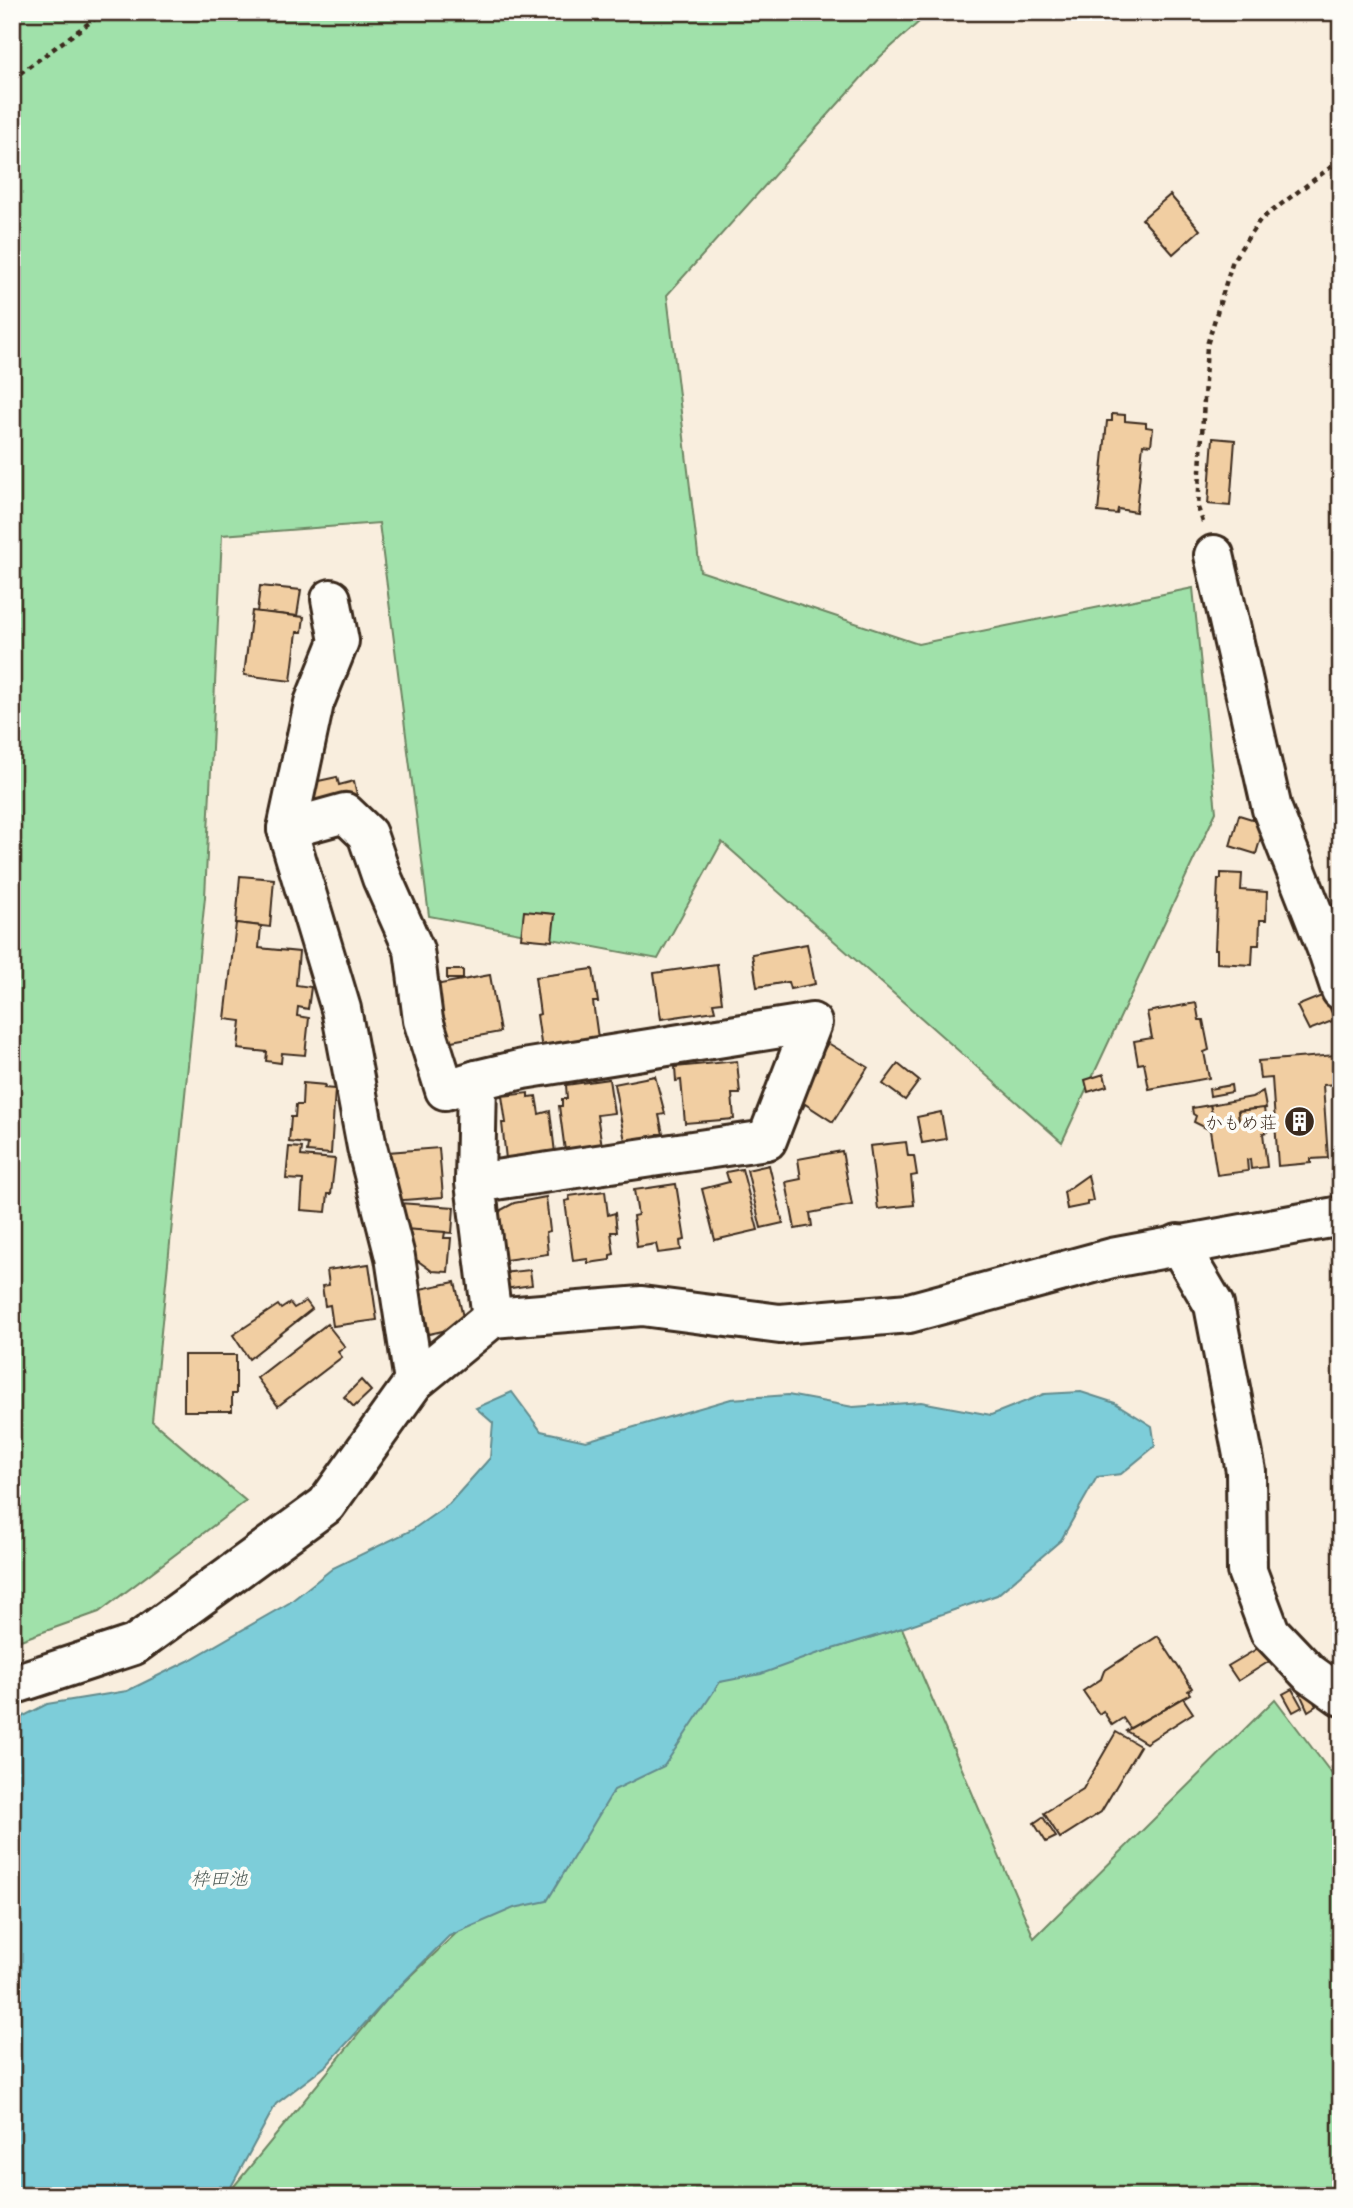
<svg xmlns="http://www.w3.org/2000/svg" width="1353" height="2208" font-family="Delius,'Klee One',sans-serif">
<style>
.green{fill:#a0e1aa;stroke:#6e8664;stroke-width:2}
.water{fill:#7dcdd9;stroke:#638c8e;stroke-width:2}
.building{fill:#f1cea2;stroke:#3b2a1e;stroke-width:2}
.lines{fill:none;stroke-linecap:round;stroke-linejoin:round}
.minor-casing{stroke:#3b2a1e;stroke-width:44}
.path{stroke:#3b2a1e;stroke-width:4.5;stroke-dasharray:5 5;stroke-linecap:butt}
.minor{stroke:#fdfcf7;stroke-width:38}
.labels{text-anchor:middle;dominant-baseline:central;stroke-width:7;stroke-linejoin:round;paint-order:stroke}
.poi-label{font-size:18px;fill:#3b2a1e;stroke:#fdfcf7;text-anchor:end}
.water-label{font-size:19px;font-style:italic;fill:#4f5b56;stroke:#fdfcf7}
</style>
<rect width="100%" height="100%" fill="#f9eede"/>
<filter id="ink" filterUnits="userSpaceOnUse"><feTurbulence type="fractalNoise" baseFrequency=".0143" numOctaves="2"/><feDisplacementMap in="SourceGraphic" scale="14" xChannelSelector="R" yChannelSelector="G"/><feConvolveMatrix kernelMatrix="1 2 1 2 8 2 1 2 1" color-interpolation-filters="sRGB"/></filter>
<g filter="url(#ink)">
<g class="green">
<path d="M12 12H930L880 57 667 295 700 571 918 644 1193 588 1216 812 1062 1142 722 842 658 959 429 916 379 523 222 535 205 897 152 1421 246 1501 99 1612 12 1643Z"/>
<path d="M902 1628 1034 1938 1275 1699 1341 1786V2196H226L388 1998 720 1682Z"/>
</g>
<path class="water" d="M512 1392 541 1431 586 1441 731 1399 788 1395 853 1407 921 1402 991 1415 1044 1394 1081 1392 1115 1403 1152 1426 1155 1446 1121 1474 1097 1477 1061 1540 997 1595 902 1628 819 1653 761 1674 720 1682 664 1766 614 1790 547 1901 514 1908 449 1936 388 1998 327 2065 276 2104 226 2196H12V1722L47 1704 127 1691 188 1661 289 1603 333 1568 412 1530 449 1504 490 1458 493 1423 476 1408Z"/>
<g class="building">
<path d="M1170 195 1200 230 1173 254 1142 219Z"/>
<path d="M1112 414 1125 415V421L1146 423V427L1153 428 1151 445 1143 444 1136 512 1118 509 1117 514 1098 512 1107 421H1112Z"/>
<path d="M1213 438 1235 440 1230 506 1208 504Z"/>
<path d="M260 586 301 590 297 616 257 612Z"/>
<path d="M252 611 304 617 302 632H297L291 681 244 675Z"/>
<path d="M337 777 339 785 354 781 357 795 342 798 315 812 309 783Z"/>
<path d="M1239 815 1265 823 1256 854 1230 846Z"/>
<path d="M1221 873 1242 874 1241 890 1267 892 1266 920H1260L1259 945H1253L1252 965 1217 963V949H1215L1218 879H1221Z"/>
<path d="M240 876 274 879 270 927 236 923Z"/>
<path d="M524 911 555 914 552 941 521 938Z"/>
<path d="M236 923 261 926 259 948 299 952 296 985 311 987 308 1009 298 1007 297 1016 309 1018 305 1055 282 1053 281 1063 266 1061 267 1052 238 1049 241 1021 225 1019Z"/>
<path d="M807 944 815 984 790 989 788 982 757 987 752 954Z"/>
<path d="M717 964 722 1002 713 1003 715 1011 661 1019 654 973Z"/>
<path d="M593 969 598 1002H593L598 1038 569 1042 570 1046 542 1050 537 1015 540 1014 535 977Z"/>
<rect x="447" y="970" width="16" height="9"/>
<path d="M490 975 500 1032 446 1042 435 985Z"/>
<path d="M1324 995 1335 1020 1309 1030 1297 1006Z"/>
<path d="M1196 1003 1199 1020H1203L1209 1050 1204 1052 1209 1078 1149 1089 1144 1063 1138 1064 1134 1041 1152 1038 1147 1012Z"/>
<path d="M828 1043 868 1067 833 1122 805 1104 803 1108 792 1101Z"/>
<path d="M1336 1055 1339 1084 1323 1085 1328 1158 1311 1159V1163L1278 1166 1272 1078 1260 1079 1258 1061Z"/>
<path d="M737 1061 740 1094H732L734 1119 685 1123 681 1080 676 1081 675 1067Z"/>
<path d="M898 1064 919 1081 905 1100 883 1084Z"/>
<path d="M1104 1074 1107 1086 1088 1092 1085 1080Z"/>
<path d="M655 1076 665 1114 659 1115 663 1134H658L659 1138 641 1141 640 1138 625 1141 614 1084Z"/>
<path d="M609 1079 614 1113 597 1115 602 1146 565 1151 559 1106H562V1099H567L566 1085Z"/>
<path d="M303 1083 325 1085 324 1088 335 1089 331 1154 307 1152 308 1144 289 1142 291 1117H295L296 1105H302Z"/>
<path d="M1231 1085 1232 1092 1210 1096 1209 1089Z"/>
<path d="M1263 1091 1266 1108 1238 1111 1239 1120 1214 1123 1210 1105 1252 1097Z"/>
<path d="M528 1093V1097L536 1096 539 1114 550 1111 555 1153 506 1159 502 1123H506L502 1096Z"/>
<path d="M1210 1105 1214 1123 1209 1124 1210 1130 1194 1122 1196 1116 1193 1114 1192 1108Z"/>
<path d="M1264 1108 1267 1132 1263 1133 1267 1167 1251 1169 1250 1159 1247 1160 1248 1171 1217 1175 1209 1124 1239 1120 1238 1111Z"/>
<path d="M941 1112 946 1139 922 1143 917 1117Z"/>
<path d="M906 1142 908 1156H914L917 1175 911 1176 914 1205 878 1209 870 1146Z"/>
<path d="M289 1147 302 1148 301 1156 335 1159 331 1194H328L326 1212 301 1210 303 1180 286 1179Z"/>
<path d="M439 1148 443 1197 391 1201 388 1152Z"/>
<path d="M842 1151 852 1205 810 1213 812 1226 795 1229 786 1182 801 1179 798 1159Z"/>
<path d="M769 1165 783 1223 761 1228 747 1170Z"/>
<path d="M742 1169 758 1230 715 1240 702 1189 729 1182 726 1172Z"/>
<path d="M1088 1175 1093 1201 1087 1202V1205L1067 1209 1064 1192Z"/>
<path d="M676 1184 685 1240 680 1241 681 1250 658 1253 656 1244 637 1247 633 1216 638 1215 634 1190Z"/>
<path d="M605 1191 608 1215 615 1213 617 1232H611L614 1254 610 1255V1260L588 1263V1259L573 1261 565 1201 570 1200 569 1196Z"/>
<path d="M546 1197 550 1231 546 1232 548 1254 498 1261V1217L501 1210 514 1203Z"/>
<path d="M399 1203 454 1207 452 1233 397 1229Z"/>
<path d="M404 1229 445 1232 444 1238H451L448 1272 432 1271 418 1261 401 1258Z"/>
<path d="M369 1264 377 1320 333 1326 330 1305 325 1306 322 1286 329 1285 327 1270Z"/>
<path d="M530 1270 532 1285 504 1289 502 1273Z"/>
<path d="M455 1282 465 1326 429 1334 420 1289Z"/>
<path d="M306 1301 312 1309 249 1359 233 1335 278 1305 281 1309 290 1303 294 1308Z"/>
<path d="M327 1324 345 1347 338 1352 342 1357 278 1406 257 1378Z"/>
<path d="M184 1355H236V1394H232V1411H184Z"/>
<path d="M361 1380 371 1391 354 1407 344 1397Z"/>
<path d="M1158 1636 1192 1688 1188 1691 1190 1694 1130 1728 1123 1718 1112 1725 1103 1711 1099 1714 1083 1691 1101 1679 1104 1671Z"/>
<path d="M1272 1640 1281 1654 1238 1681 1228 1666Z"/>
<path d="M1305 1683 1316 1706 1308 1711 1297 1687Z"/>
<path d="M1292 1689 1302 1707 1293 1712 1283 1694Z"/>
<path d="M1183 1698 1193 1713 1146 1743 1126 1731Z"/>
<path d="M1116 1732 1140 1746 1101 1812 1060 1838 1044 1813 1083 1789Z"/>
<path d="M1043 1817 1056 1837 1046 1842 1034 1823Z"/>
</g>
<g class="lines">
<defs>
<g id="minor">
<path d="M1214 555 1272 809 1329 954 1341 990"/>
<path d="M331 599 339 641 314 703 287 829 341 1009 367 1147 395 1257 414 1382"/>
<path d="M287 829 345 813 367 834 382 878 414 950 423 1020 445 1090 477 1080"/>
<path d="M475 1183 767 1140 812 1023 523 1069 477 1080 475 1183 492 1318"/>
<path d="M1178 1244 1214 1305 1246 1471 1247 1571 1270 1632 1309 1673 1341 1696"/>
<path d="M12 1685 134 1645 326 1505 414 1382 492 1318 642 1306 780 1324 909 1313 1112 1258 1341 1216"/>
</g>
</defs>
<use href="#minor" class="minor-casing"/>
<g class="path">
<path d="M12 79 104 12"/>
<path d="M1203 522 1198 508 1207 345 1233 260 1260 220 1335 164 1341 156"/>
</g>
<use href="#minor" class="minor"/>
</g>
</g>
<defs>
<symbol id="building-disc" viewBox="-11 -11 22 22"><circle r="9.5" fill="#3b2a1e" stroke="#fdfcf7"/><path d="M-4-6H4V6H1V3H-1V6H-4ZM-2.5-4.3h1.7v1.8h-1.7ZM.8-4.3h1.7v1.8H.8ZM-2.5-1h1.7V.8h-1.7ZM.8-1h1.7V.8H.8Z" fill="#fff"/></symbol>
</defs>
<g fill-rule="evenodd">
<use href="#building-disc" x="1282" y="1104" width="35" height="35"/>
</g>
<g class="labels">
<g class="poi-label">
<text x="1277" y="1122">かもめ荘</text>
</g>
<g class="water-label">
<text x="219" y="1878">枠田池</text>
</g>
</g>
<rect width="1353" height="2208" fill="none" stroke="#fdfcf7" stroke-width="42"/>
<rect x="21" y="21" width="1311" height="2166" fill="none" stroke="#3b2a1e" stroke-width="2.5" filter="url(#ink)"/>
</svg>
